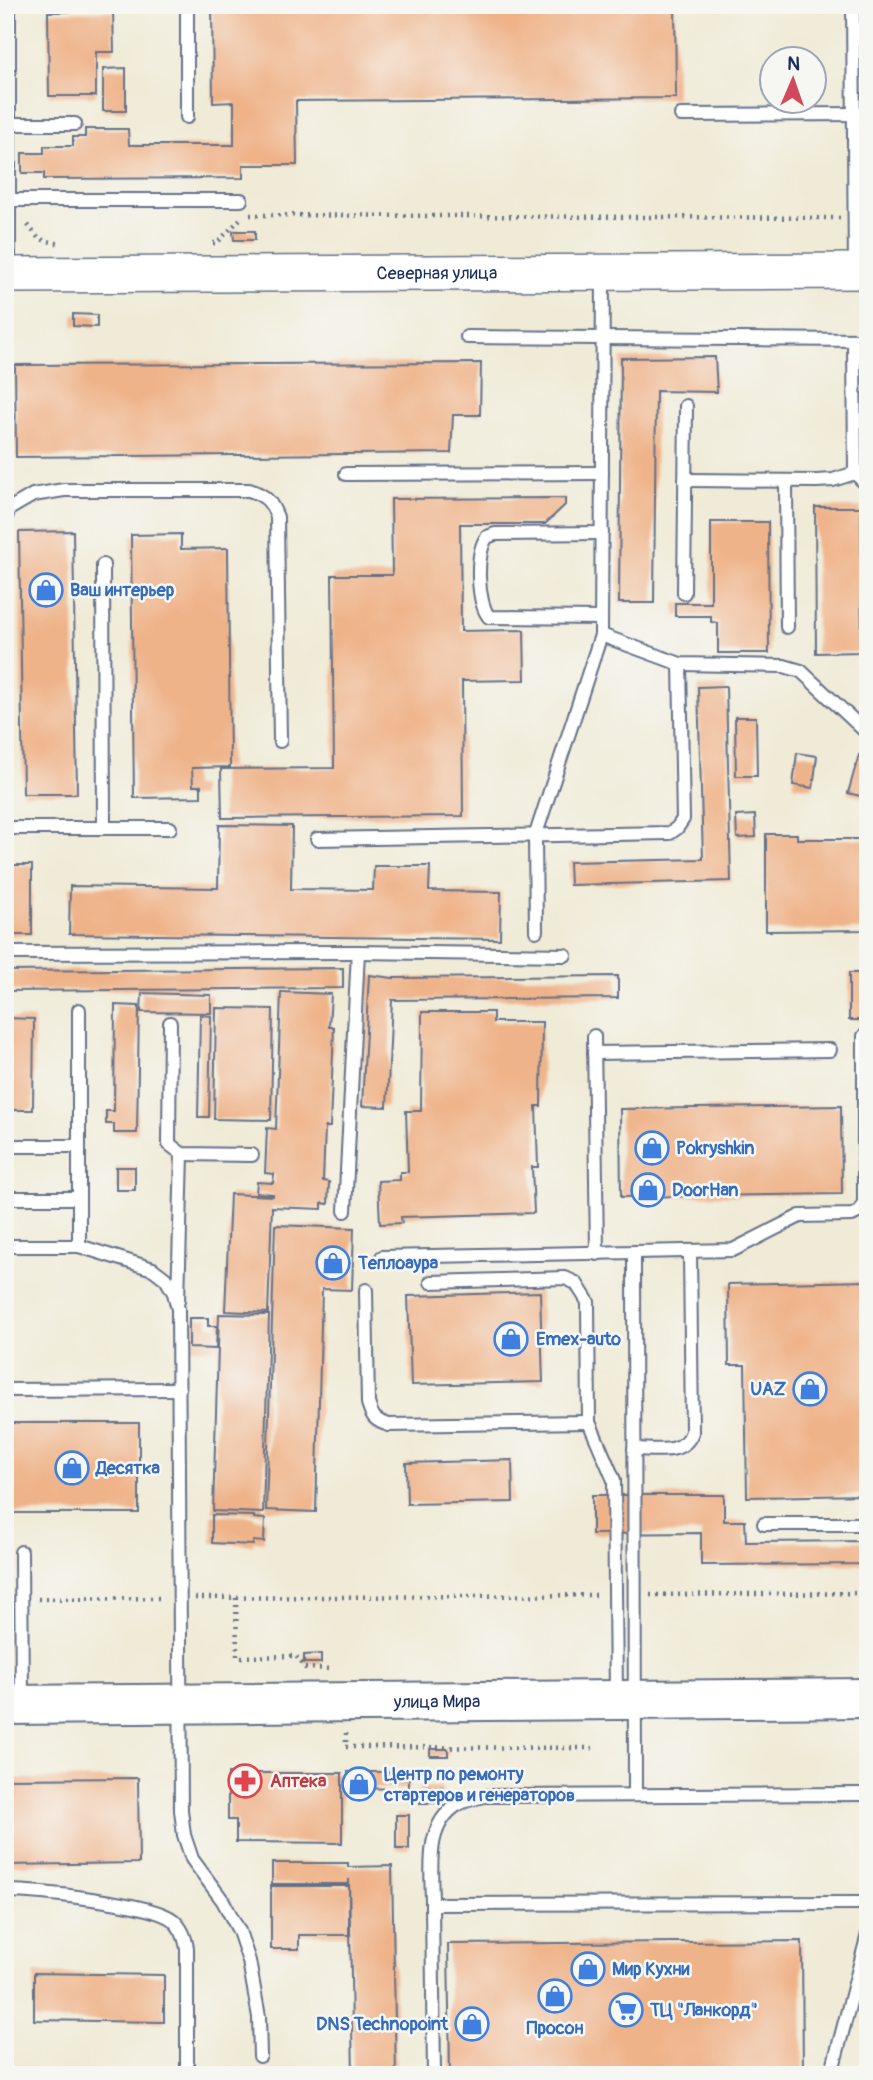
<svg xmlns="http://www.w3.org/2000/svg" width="873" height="2080" font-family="Pangolin,sans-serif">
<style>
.building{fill:#efb389}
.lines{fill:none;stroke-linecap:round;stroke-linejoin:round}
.service-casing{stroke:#667188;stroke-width:16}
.secondary-casing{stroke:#667188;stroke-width:38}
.primary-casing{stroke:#667188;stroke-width:42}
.path{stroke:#667188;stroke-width:4.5;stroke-dasharray:2 5;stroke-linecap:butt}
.service{stroke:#fff;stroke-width:12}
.secondary{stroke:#fff;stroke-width:35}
.primary{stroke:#fff;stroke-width:38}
.labels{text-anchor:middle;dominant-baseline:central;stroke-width:5;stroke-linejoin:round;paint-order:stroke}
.street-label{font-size:18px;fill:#1b2f5e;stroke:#f6f6f2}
.shop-label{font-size:18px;font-weight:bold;fill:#366cbe;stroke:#f6f6f2;text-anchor:start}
.health-label{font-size:18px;font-weight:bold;fill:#be3a42;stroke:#f6f6f2;text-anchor:start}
</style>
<rect width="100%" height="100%" fill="#f6f6f2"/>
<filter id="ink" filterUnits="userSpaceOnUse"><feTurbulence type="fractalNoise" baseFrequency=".0143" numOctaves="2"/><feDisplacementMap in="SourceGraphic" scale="14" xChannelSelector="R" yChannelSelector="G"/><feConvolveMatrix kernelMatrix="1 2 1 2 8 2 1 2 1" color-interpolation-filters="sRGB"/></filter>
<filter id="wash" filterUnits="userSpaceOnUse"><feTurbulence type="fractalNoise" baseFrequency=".00686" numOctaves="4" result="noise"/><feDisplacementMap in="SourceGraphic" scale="28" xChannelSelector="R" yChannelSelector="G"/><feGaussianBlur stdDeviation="1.57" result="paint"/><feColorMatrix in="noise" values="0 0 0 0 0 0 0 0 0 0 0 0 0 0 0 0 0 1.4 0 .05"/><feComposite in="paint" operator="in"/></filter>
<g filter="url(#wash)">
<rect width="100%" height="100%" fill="#f0ebd7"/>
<g id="blocks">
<g class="building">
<path d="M212 5H675L676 98 296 101 297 165H243V178L44 179V173H22V153H44V146H73V137H85V129H128L129 145H234V102L213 103Z"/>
<path d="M113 11 114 52H96V96H49L48 12Z"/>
<path d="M126 68V111H103V69Z"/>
<path d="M233 231H255V240H234Z"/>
<path d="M73 314 97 315V327L73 326Z"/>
<path d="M715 357 717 392 656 391 654 603H619L621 358Z"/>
<path d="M481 363 480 415H453L451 453 16 457 15 365Z"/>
<path d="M565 498V505L545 524H460L461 631 524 630 525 680 462 681 463 816 222 818 221 769 334 768 332 575H392L391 499Z"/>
<path d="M815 507H861L862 652 816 653Z"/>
<path d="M711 522H768L769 653H718V623L711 622V616H675V603H711Z"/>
<path d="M73 531 77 794H23L19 532Z"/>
<path d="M181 534V549L228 548 230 767 192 768 193 786H201V797L134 798 131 535Z"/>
<path d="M726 686 731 881 570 885 569 862 703 859 698 687Z"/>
<path d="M735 717H756L757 776H736Z"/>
<path d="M797 753 817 756 813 788 793 785Z"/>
<path d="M859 755 868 758V798L848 793Z"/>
<path d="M755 815 756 837 737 838 736 816Z"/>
<path d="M219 825 292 826 291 889 373 890 374 866H430L429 891 501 892 500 939 69 934 70 886 218 888Z"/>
<path d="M766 834H797V839H868V930L766 931Z"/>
<rect x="5" y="865" width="27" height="70"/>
<path d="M343 968V988L5 991V971Z"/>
<rect x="849" y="973" width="19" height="47"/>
<path d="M369 975 393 978 618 976V998L392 1000 387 1107 362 1106Z"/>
<path d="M281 992 331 994 329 1027H334L330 1127H325L323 1181 329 1182 328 1204 322 1203V1209L272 1207 268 1313 225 1311 230 1194 273 1196V1194L256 1193 257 1182 273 1183 274 1174 265 1173 267 1128 276 1129Z"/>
<path d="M142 993 211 995V1013L141 1012Z"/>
<path d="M115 1005 139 1006 137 1133H114V1124H106V1111H114Z"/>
<path d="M216 1008 273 1009 271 1120 214 1119Z"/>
<path d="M422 1012H493V1022H542L541 1106H536L538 1167H532L534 1213 401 1217 402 1223 380 1224 378 1181 400 1180V1172H408L406 1111H421Z"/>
<path d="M200 1015 211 1016 209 1117H198Z"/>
<path d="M5 1018 34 1019 33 1110H5Z"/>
<path d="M841 1106 842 1194 621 1197 620 1109Z"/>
<rect x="116" y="1167" width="19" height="23"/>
<path d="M275 1225 354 1228 352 1290 322 1289 316 1512 266 1510Z"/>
<path d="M868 1281V1495L747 1497 745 1365H729L728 1284Z"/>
<path d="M540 1292 543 1382 411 1385 408 1296Z"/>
<path d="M219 1314 269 1315 263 1513 213 1511Z"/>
<path d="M189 1318H208V1326H217L216 1349 189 1348Z"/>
<rect x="5" y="1423" width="134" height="90"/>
<path d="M512 1460 513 1502 407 1504 406 1463Z"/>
<path d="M592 1495H724V1521H745L746 1542 868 1541V1564L701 1565V1533L592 1534Z"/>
<path d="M212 1515 254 1516V1518L265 1519 264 1542 253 1541V1545L212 1543Z"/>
<path d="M321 1654V1663H304V1655Z"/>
<rect x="430" y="1749" width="18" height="7"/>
<path d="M348 1772H409V1789L348 1788Z"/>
<path d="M228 1773H342V1843L236 1842V1820H228Z"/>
<path d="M138 1778 139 1863 5 1865V1779Z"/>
<rect x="420" y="1787" width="22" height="16"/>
<rect x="396" y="1815" width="13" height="34"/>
<path d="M272 1863H348V1867L392 1866 396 2075H353L349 1879V1884H272Z"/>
<path d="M271 1886H349V1935H299V1949H271Z"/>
<path d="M802 1941 803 2075H450L448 1944Z"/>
<path d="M34 1973 164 1975V2022L34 2020Z"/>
</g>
</g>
</g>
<g filter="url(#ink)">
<use href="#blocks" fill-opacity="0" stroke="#667188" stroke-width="2"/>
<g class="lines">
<defs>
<g id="service">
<path d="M9 5V271"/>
<path d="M187 5V117"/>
<path d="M853 5 855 271"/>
<path d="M681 115 868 114"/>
<path d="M9 124H75"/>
<path d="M9 200H241"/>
<path d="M467 337 868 340"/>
<path d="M854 340 855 473 868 486"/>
<path d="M346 474 602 473"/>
<path d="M685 480 817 481 833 480 855 473"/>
<path d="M786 482 787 627"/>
<path d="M5 519 9 509 33 495 64 490H249C265 495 271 501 277 517L280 741"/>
<path d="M103 565 104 828"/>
<path d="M684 593 686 406"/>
<path d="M601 618 489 617C477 603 475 552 487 537L495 534 602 533"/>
<path d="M601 635 680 664 784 666 801 671 868 734"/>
<path d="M5 828H170"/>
<path d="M317 839 670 833 677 828 683 819 680 664"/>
<path d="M536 931 535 837 601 635 603 274"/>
<path d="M5 953 358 952 565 955"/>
<path d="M79 1010V1246"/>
<path d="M170 1023 169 1144 182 1154 252 1155"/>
<path d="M594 1036 597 1254"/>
<path d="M594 1053 830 1050"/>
<path d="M5 1146H79"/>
<path d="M5 1198H79"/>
<path d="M345 1211 358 952"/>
<path d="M5 1246H79L153 1269 166 1279 174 1293 178 1309 181 1810 184 1835 192 1859 223 1901 239 1931 249 1961 259 2017 260 2056"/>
<path d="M634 1253 635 1795"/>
<path d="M382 1257 733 1250 800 1216 852 1215 860 1211 864 1202V1036"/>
<path d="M431 1282 565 1278 576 1283 588 1302 589 1422 614 1480 616 1698"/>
<path d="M366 1290 368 1403C372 1417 375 1421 389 1425L589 1422"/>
<path d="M178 1301 182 1154"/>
<path d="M5 1390 179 1389"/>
<path d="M634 1449C655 1449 684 1456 692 1432L690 1251"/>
<path d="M764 1524H868"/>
<path d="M21 1552 22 1702"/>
<path d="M868 1794 484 1796C475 1799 464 1800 457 1805 424 1826 432 1870 432 1904L868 1903"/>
<path d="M5 1891C35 1891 153 1903 173 1920 182 1928 185 1937 187 1948V2075"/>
<path d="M432 1904 434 2075"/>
<path d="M833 2075V2067L868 1934"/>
</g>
<g id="secondary">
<path id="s1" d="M5 275 868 271"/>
</g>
<g id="primary">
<path id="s2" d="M5 1705 868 1698"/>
</g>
</defs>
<use href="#service" class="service-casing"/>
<use href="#secondary" class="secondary-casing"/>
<use href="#primary" class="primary-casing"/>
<g class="path">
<path d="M250 215 840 218"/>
<path d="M28 225 39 239 61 244"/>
<path d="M213 243H217L242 217"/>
<path d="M650 1595 868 1593"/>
<path d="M195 1598 599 1595"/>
<path d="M236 1598 237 1657 296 1656 305 1668 332 1669"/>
<path d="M38 1599 162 1598"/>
<path d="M346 1733V1747L593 1748"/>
</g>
<use href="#service" class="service"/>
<use href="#secondary" class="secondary"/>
<use href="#primary" class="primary"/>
</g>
</g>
<defs>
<symbol id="shop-ring" viewBox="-11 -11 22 22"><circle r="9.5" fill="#f6f6f2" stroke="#3f7fe0" stroke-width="1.5"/><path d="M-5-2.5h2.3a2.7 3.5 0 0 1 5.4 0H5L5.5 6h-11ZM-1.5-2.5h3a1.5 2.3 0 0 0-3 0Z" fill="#3f7fe0"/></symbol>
<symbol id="pharmacy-ring" viewBox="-11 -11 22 22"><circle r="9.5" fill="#f6f6f2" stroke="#e0444e" stroke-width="1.5"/><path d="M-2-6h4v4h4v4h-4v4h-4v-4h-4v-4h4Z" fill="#e0444e"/></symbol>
<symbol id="supermarket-ring" viewBox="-11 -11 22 22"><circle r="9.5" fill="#f6f6f2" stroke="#3f7fe0" stroke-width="1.5"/><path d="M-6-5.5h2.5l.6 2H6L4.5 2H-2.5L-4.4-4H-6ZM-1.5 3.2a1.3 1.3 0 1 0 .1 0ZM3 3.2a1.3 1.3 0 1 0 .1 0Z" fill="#3f7fe0"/></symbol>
</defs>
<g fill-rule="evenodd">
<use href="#shop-ring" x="27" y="571" width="38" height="38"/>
<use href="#shop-ring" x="633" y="1129" width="38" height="38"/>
<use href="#shop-ring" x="629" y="1171" width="38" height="38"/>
<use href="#shop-ring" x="314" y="1244" width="38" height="38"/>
<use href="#shop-ring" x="492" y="1320" width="38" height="38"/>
<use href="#shop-ring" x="791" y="1370" width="38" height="38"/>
<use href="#shop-ring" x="53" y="1449" width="38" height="38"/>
<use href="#pharmacy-ring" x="226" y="1762" width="38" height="38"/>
<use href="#shop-ring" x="340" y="1765" width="38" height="38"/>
<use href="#shop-ring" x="569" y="1950" width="38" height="38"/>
<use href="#shop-ring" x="536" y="1977" width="38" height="38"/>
<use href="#supermarket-ring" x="607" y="1991" width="38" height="38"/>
<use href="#shop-ring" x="453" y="2005" width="38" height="38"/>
</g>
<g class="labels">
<g class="street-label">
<text stroke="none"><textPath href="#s1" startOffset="432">Северная улица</textPath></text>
<text stroke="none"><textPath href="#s2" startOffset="432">улица Мира</textPath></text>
</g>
<g class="shop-label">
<text x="70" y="590">Ваш интерьер</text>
<text x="676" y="1148">Pokryshkin</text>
<text x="672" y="1190">DoorHan</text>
<text x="358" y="1263">Теплоаура</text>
<text x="536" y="1339">Emex-auto</text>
<text x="786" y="1389" text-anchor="end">UAZ</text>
<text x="96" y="1468">Десятка</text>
<text x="384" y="1774">Центр по ремонту<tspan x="384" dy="21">стартеров и генераторов</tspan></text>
<text x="612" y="1969">Мир Кухни</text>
<text x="650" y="2010">ТЦ "Ланкорд"</text>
<text x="448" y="2024" text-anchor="end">DNS Technopoint</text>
<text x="555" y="2028" text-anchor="middle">Просон</text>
</g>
<g class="health-label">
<text x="270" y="1781">Аптека</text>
</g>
</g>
<rect width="873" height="2080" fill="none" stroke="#f6f6f2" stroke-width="28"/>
<g transform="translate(793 80) rotate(2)"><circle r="33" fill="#f6f6f2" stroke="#9ea6b7" stroke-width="2"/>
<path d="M0-5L12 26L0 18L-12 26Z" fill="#d1495b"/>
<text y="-10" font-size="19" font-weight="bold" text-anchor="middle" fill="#1b2f5e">N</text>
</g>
</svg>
